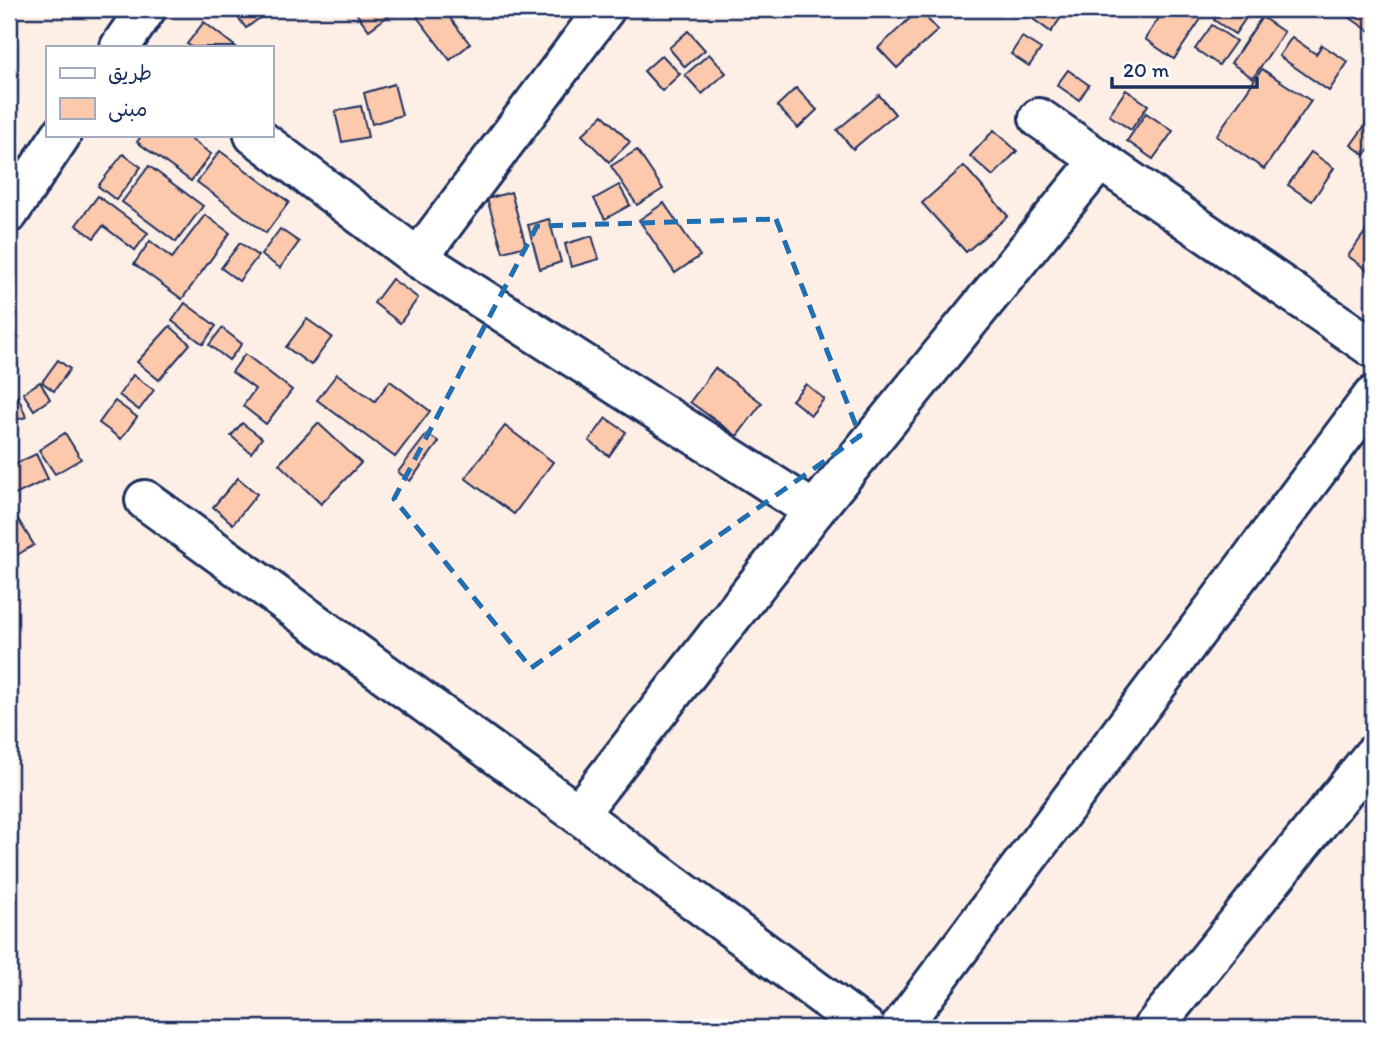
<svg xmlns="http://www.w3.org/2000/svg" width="1382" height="1037" font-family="Itim,'Playpen Sans Arabic',sans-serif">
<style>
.building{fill:#fcc9ad;stroke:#1b2f5e;stroke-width:2}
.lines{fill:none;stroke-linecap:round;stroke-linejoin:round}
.minor-casing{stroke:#1b2f5e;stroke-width:44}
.major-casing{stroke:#1b2f5e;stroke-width:44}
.minor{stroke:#fff;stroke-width:38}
.major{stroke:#fff;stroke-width:38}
.marked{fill:none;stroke:#1f6fb2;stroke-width:5;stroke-dasharray:14 9;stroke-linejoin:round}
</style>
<rect width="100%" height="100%" fill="#feefe6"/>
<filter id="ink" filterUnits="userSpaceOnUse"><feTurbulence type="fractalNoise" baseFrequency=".0143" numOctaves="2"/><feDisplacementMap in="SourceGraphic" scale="14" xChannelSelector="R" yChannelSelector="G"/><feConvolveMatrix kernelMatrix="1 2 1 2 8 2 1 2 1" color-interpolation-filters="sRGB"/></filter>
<g filter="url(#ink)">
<g class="building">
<path d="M232 9H266L268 12 246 28Z"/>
<path d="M353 9H394L395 11 369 30Z"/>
<path d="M428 9H443L470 44 450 60 417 17Z"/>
<path d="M1040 9H1065L1066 10 1051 32 1033 19Z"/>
<path d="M1165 9H1193L1203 16 1174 59 1145 39Z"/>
<path d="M1222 9H1252L1235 34 1214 20Z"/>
<path d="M1350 9H1373V26L1369 31 1346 15Z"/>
<path d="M919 10 938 30 897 68 878 48Z"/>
<path d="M1262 17 1284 32 1253 78 1231 63Z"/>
<path d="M204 22 236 47H192L187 44Z"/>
<path d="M1212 25 1236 41 1219 65 1195 49Z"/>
<path d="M688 31 705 50 685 67 669 48Z"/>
<path d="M1022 37 1041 49 1029 66 1011 54Z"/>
<path d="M1292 37 1316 54 1322 45 1348 62 1329 91 1279 56Z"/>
<path d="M709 54 726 73 702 94 685 75Z"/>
<path d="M662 55 680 74 662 91 644 71Z"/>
<path d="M1262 69 1311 101 1264 169 1216 136Z"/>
<path d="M1068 70 1089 85 1079 100 1057 85Z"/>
<path d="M394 84 402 115 372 124 364 93Z"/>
<path d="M796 88 817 110 798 128 777 106Z"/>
<path d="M1126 90 1148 105 1131 130 1109 115Z"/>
<path d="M879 95 895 114 853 149 837 130Z"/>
<path d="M361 106 368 137 342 142 335 111Z"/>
<path d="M1146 113 1173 131 1153 159 1127 141Z"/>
<path d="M603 115 630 142 609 162 582 135Z"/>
<path d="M1371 117 1373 118V143L1365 155 1351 145Z"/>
<path d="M994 130 1017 151 993 176 970 156Z"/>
<path d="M142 135H185L211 154 191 181 137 142Z"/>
<path d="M637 150 663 189 637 205 611 166Z"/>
<path d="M220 151 289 202 266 233 197 182Z"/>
<path d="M1311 152 1334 168 1312 201 1288 185Z"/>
<path d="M123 154 141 167 116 200 98 186Z"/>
<path d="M149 166 203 206 176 242 122 202Z"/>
<path d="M964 166 1008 216 966 252 922 203Z"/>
<path d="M619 185 630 205 605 219 594 199Z"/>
<path d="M511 192 526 246 503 252 487 199Z"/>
<path d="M98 196 148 233 135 250 103 226 94 238 76 225Z"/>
<path d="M664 203 700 256 675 273 639 220Z"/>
<path d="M205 215 230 233 182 299 134 264 150 241 172 258Z"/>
<path d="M549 219 561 262 540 269 528 225Z"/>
<path d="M280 229 299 242 280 268 261 255Z"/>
<path d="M1366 231 1373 236V274L1348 256Z"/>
<path d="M592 236 599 259 571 267 565 244Z"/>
<path d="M240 243 258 256 239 281 221 268Z"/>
<path d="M392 279 418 298 400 323 374 303Z"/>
<path d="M185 303 216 326 203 344 172 321Z"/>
<path d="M307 319 332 337 311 365 286 347Z"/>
<path d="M170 326 190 344 159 380 137 362Z"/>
<path d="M222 328 242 344 229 360 209 345Z"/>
<path d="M9 331 19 337 9 352Z"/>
<path d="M245 354 292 390 266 424 243 406 255 389 232 372Z"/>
<path d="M58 360 70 369 54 391 42 382Z"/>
<path d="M715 368 762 403 737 436 690 402Z"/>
<path d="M337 374 375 401 390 381 430 411 395 457 317 400Z"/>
<path d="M133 375 154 390 139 410 119 395Z"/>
<path d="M40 382 50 399 34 410 23 393Z"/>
<path d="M806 384 824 399 811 415 792 400Z"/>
<path d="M18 396 26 417 9 422V399Z"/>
<path d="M115 401 137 417 121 439 99 423Z"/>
<path d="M606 418 626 432 609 456 589 441Z"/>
<path d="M242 423 262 438 251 453 231 436Z"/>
<path d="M318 423 361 463 321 504 279 464Z"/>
<path d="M505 426 553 462 514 514 465 478Z"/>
<path d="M65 433 81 459 55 474 39 450Z"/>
<path d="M427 434 439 442 410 481 398 472Z"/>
<path d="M36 454 48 479 15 495 9 481V467Z"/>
<path d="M238 478 257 494 233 524 213 507Z"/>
<path d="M9 505 34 545 10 559 9 557Z"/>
</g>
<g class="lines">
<defs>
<g id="minor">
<path d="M120 47 146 9"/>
<path d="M1039 118 1373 348"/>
<path d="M254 135 418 258 814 511"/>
<path d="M9 213 61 135"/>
<path d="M418 258 605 9"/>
<path d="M145 500 578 814 866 1028"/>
<path d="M578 814 814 511 1100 160"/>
<path d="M900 1028 1373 396"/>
</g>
<path id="major" d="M1153 1028 1373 755"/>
</defs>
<use href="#minor" class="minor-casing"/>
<use href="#major" class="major-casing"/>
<use href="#minor" class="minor"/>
<use href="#major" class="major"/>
</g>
</g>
<path class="marked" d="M776 219 860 436 531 668 394 499 537 226Z"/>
<rect width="1382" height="1037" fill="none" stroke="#fff" stroke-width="35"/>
<rect x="18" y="18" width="1347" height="1002" fill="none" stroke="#1b2f5e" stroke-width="2.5" filter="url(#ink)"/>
<rect x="46" y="46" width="228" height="91" fill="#ffffff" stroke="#a4acbf" stroke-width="2"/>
<rect x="60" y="68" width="35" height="10" fill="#ffffff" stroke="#a4acbf" stroke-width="2"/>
<text x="108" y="80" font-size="21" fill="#1b2f5e">طريق</text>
<rect x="60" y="98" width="35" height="21" fill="#fcc9ad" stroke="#a4acbf" stroke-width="2"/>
<text x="108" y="116" font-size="21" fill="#1b2f5e">مبنى</text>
<path d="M1112 77v10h145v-10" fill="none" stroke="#1b2f5e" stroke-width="3.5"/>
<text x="1123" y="77" font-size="21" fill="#1b2f5e" stroke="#ffffff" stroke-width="5" paint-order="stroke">20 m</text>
</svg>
